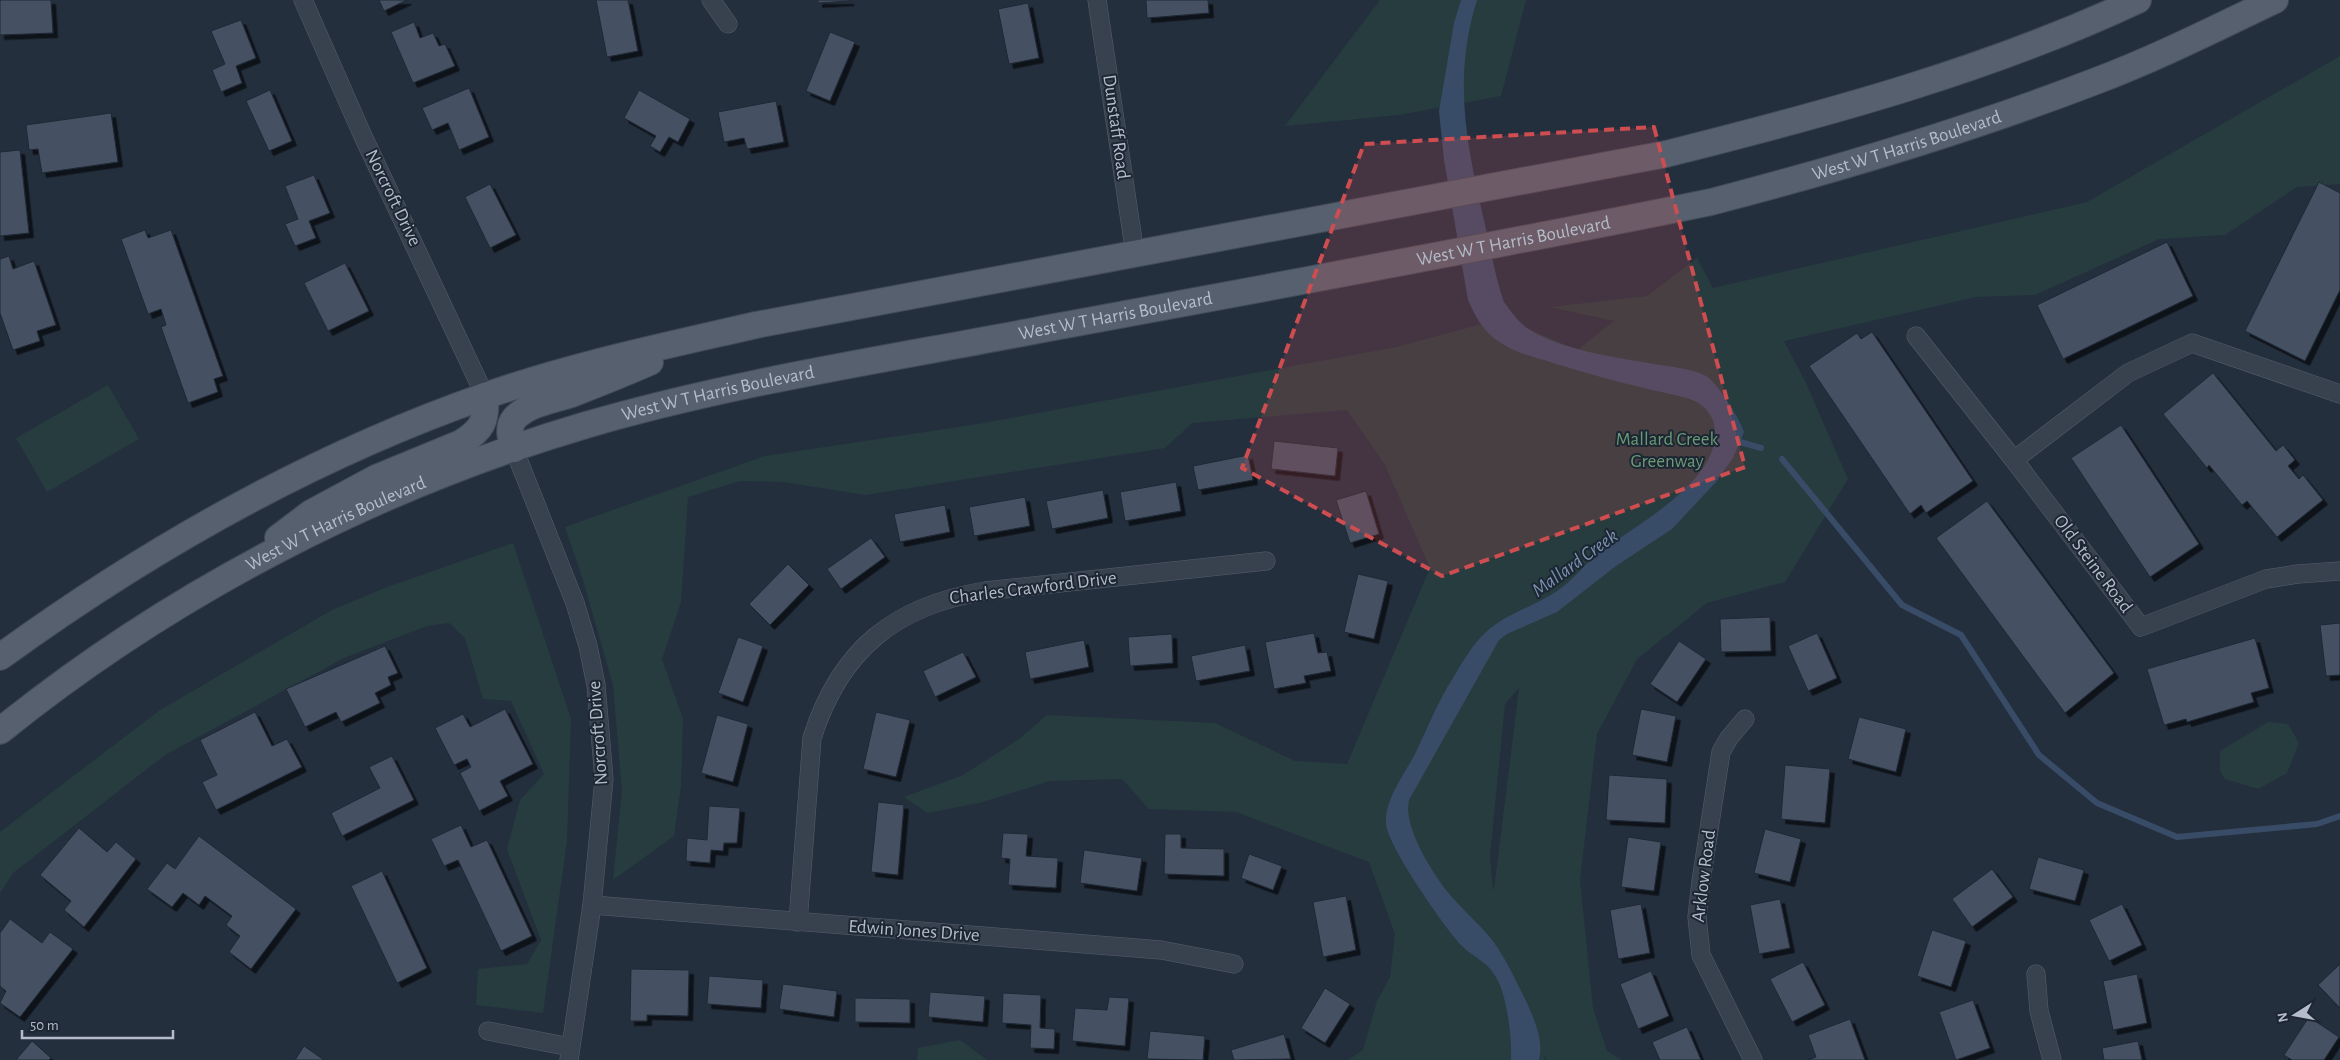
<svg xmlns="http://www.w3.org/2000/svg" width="2340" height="1060" font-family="'Alegreya Sans',sans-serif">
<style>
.green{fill:#263c3f;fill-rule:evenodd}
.water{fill:#394c67}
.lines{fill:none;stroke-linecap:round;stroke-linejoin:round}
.stream{stroke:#394c67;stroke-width:6}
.building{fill:#455162;stroke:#1f2835;filter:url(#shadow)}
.street-casing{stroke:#565f6c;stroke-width:19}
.primary-casing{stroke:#414a57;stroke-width:28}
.street{stroke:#38414e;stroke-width:18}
.primary{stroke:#56606e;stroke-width:26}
.marked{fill:#ce4d50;fill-opacity:0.2;stroke:#ce4d50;stroke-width:4;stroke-dasharray:10 6;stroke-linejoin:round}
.labels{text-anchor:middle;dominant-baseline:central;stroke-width:4;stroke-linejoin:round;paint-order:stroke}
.street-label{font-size:19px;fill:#b4bcc9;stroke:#1d2633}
.park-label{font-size:19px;fill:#6b9a76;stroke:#1d2633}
.water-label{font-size:20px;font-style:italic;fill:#7c92b1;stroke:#1d2633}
</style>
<defs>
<filter id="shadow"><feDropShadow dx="4.5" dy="4.5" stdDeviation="0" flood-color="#0009"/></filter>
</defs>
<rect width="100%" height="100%" fill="#242f3e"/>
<g class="green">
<path d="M1380 0H1526L1501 96 1399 115 1285 126Z"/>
<path d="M2340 56V184L2297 187 2225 235 2159 239 2035 295 1976 297 1784 341 1806 383 1848 479 1785 582 1707 603 1637 659 1597 734 1580 880 1593 1008 1607 1051 1622 1060H1547L1544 1054 1545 1060H1348L1363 1050 1377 1001 1390 977 1395 934 1369 862 1236 812 1149 809 1122 779 1050 781 983 802 928 813 904 797 963 775 1019 739 1047 715 1215 723 1295 761 1347 764 1430 568 1385 465 1347 410 1192 423 1165 448 865 495 784 482 740 481 688 497 681 602 662 659 683 719 681 786 674 836 613 880 622 791 613 685 583 580 565 527 765 456 978 424 1396 347 1504 318 1577 350 1614 321 1549 307 1647 296 1697 258 1713 288 2087 202ZM1519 688 1494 889 1493 890 1490 856 1505 704Z"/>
<path d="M108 385 139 439 47 492 16 438Z"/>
<path d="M513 543 571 719 567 841 543 1013 476 1005 478 969 527 964 541 940 507 849 520 800 544 774 511 701 483 699 465 638 449 623 427 626 344 658 165 755 13 873 0 893V832L160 710 332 610 390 586Z"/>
<path d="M2268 722 2288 724 2299 743 2287 773 2258 789 2225 779 2220 771V751Z"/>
<path d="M960 1040 987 1060H917L918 1048Z"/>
</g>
<path class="water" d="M1461 0H1477C1452 80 1467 146 1485 225 1491 250 1495 277 1504 302 1511 311 1517 321 1527 328 1557 349 1618 358 1654 364 1671 367 1691 368 1706 376 1717 382 1740 419 1744 432L1733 458 1716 482 1672 529 1616 566 1557 612 1507 634 1499 640 1409 800C1403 826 1430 869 1446 890 1460 908 1479 923 1493 941 1506 959 1516 981 1526 1001 1534 1019 1544 1040 1539 1060H1511C1512 1037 1507 992 1494 974 1486 961 1471 956 1461 945 1445 928 1386 844 1386 823 1385 798 1405 774 1416 752 1428 727 1438 701 1453 678 1462 663 1472 645 1485 633 1506 613 1534 607 1557 591 1574 580 1586 562 1602 550 1637 525 1726 477 1714 424 1712 415 1705 407 1697 402 1685 396 1658 392 1644 388 1613 381 1583 372 1553 363 1535 357 1517 354 1501 343 1484 333 1476 318 1468 300L1444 160 1439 111 1454 23Z"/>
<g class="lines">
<g class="stream">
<path d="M1733 440 1761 448"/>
<path d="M1782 459 1902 605 1961 635 2039 755 2097 803 2177 837 2317 824 2340 816"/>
</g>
</g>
<g class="building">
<path d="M0 0H51L53 33 0 35Z"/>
<path d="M379 0H407L384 11Z"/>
<path d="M596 0H628L638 51 607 57Z"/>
<path d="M818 0H849L850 1 818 3Z"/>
<path d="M1146 0H1208L1209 13 1147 18Z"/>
<path d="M1028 3 1039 58 1009 64 998 9Z"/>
<path d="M241 20 256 58 236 66 242 83 221 92 212 70 225 64 211 31Z"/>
<path d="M414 22 420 38 433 33 439 46 445 44 455 66 413 83 391 32Z"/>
<path d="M830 32 855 42 830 101 806 91Z"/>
<path d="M469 88 489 137 459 150 448 123 432 130 422 108Z"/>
<path d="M270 90 292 141 269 151 246 101Z"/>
<path d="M639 90 690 119 678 142 669 137 660 152 650 146 656 136 624 118Z"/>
<path d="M776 101 784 142 747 149 744 138 724 142 718 112Z"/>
<path d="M111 113 118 162 42 173 38 149 29 150 26 125Z"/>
<path d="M20 150 29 233 0 236V152Z"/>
<path d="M314 175 330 213 309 221 316 238 295 246 285 224 298 219 285 186Z"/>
<path d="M2319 182 2340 193V290L2305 361 2245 331Z"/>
<path d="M490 184 516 235 490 248 465 197Z"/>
<path d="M145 230 148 238 171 230 223 376 214 379 218 392 188 403 161 327 166 325 161 309 148 314 121 239Z"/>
<path d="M2167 242 2193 296 2063 359 2037 305Z"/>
<path d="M9 256 13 269 34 261 56 325 37 331 40 341 13 350 0 313V259Z"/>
<path d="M345 263 369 311 328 331 304 283Z"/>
<path d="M1872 332 1973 481 1926 513 1921 505 1910 514 1809 366 1857 333 1861 339Z"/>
<path d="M2213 373 2276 451 2283 445 2295 460 2288 466 2299 479 2303 475 2323 500 2277 537 2247 501 2242 505 2209 465 2207 468 2163 414Z"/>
<path d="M2121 425 2199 544 2150 577 2071 458Z"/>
<path d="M1274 441 1338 448 1335 476 1271 469Z"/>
<path d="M1248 455 1253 480 1198 490 1193 466Z"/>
<path d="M1176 482 1181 511 1125 521 1120 492Z"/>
<path d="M1103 490 1108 518 1052 529 1046 501Z"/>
<path d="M1366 491 1379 534 1350 543 1336 500Z"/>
<path d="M1025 497 1030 526 974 536 969 507Z"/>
<path d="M1987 501 2114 673 2065 713 1936 538Z"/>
<path d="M945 505 950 532 900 542 894 514Z"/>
<path d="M871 538 885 557 841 589 827 569Z"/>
<path d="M788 564 809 585 770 625 749 604Z"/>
<path d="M1358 574 1388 581 1374 639 1344 632Z"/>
<path d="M1770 617 1771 651 1721 652 1720 619Z"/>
<path d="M2340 623V675L2326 676 2320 625Z"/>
<path d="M1314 633 1318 653 1327 652 1331 671 1304 676 1306 683 1274 689 1265 642Z"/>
<path d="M1817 633 1837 678 1808 691 1788 646Z"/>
<path d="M1172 634 1173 663 1130 666 1128 637Z"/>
<path d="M738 637 763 646 743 702 718 693Z"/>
<path d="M2255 638 2269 688 2251 693 2254 702 2187 722 2186 719 2164 725 2147 669Z"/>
<path d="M1084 640 1089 667 1030 679 1025 652Z"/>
<path d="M1679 641 1706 659 1677 702 1650 684Z"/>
<path d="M1245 645 1250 671 1196 681 1191 656Z"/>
<path d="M385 646 398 673 388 677 391 685 375 693 380 703 341 722 336 712 305 727 286 689Z"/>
<path d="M963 652 976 677 935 697 923 671Z"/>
<path d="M505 709 533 764 500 781 508 796 479 811 460 773 471 767 467 759 454 765 435 728 463 714 470 727Z"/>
<path d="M1641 709 1676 716 1667 762 1632 755Z"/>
<path d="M255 712 272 746 287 739 302 767 216 810 202 782 217 775 200 740Z"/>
<path d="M876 712 910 720 896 777 863 769Z"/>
<path d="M717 715 748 724 733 782 701 773Z"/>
<path d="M1859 717 1906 729 1896 772 1848 759Z"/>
<path d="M392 756 414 800 342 836 331 813 380 788 369 767Z"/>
<path d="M1785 765 1830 769 1825 823 1781 819Z"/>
<path d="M1609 775 1667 779 1665 823 1606 820Z"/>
<path d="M878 802 904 805 898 875 871 872Z"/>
<path d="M709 806 740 808 737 843H724L723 851 711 850 710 863 686 861 687 838 707 840Z"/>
<path d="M461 825 471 847 487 840 532 936 501 951 458 860 444 866 431 839Z"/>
<path d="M79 828 107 852 116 842 136 859 84 927 64 910 71 901 40 875Z"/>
<path d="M1765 829 1801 839 1790 882 1754 873Z"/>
<path d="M1003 833 1028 834 1026 856 1058 858 1056 888 1008 885 1010 859 1001 858Z"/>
<path d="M1165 834H1181V848L1224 849V876L1164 874Z"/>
<path d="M199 836 296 909 251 969 229 952 240 936 226 925 232 916 205 896 199 905 183 893 172 907 147 889 167 863 175 869Z"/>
<path d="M1628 837 1661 842 1654 891 1621 887Z"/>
<path d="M1084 850 1142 858 1137 891 1080 883Z"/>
<path d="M1249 854 1282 866 1273 890 1241 878Z"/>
<path d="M2038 857 2084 870 2075 901 2029 889Z"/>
<path d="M1992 869 2013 897 1972 927 1952 899Z"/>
<path d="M382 871 427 968 397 983 351 886Z"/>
<path d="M1346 896 1356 950 1323 957 1313 902Z"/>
<path d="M1780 899 1790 948 1759 954 1750 905Z"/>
<path d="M1641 904 1650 953 1618 959 1610 910Z"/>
<path d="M2122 904 2142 945 2109 961 2089 920Z"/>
<path d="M10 919 42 943 50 932 73 949 20 1017 0 1003 6 991 0 986V933Z"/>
<path d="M1932 930 1966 941 1951 987 1917 976Z"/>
<path d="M1803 962 1825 1005 1792 1022 1770 979Z"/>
<path d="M2340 964V1008L2318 985Z"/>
<path d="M631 969 689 970 688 1016 647 1015V1021H630Z"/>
<path d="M1651 971 1669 1016 1638 1029 1620 984Z"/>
<path d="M2137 974 2147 1023 2113 1030 2103 981Z"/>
<path d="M709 976 763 980 761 1008 707 1004Z"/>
<path d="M783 984 837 991 834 1017 779 1009Z"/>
<path d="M1325 988 1350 1004 1325 1043 1301 1028Z"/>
<path d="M930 992 985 996 983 1022 928 1017Z"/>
<path d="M1003 993 1041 995 1040 1028 1055 1029 1054 1049 1030 1048 1031 1025 1002 1023Z"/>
<path d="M1109 997 1129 998 1125 1046 1072 1041 1075 1008 1107 1010Z"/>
<path d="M855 998 910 999V1023L855 1022Z"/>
<path d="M1973 1000 1990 1048 1956 1060 1939 1012Z"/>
<path d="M2309 1017 2339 1037 2324 1060H2292L2284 1055Z"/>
<path d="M1850 1019 1865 1060H1808L1816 1057 1808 1035Z"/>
<path d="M1687 1027 1701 1060H1660L1652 1042Z"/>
<path d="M1150 1031 1205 1036 1203 1060 1147 1059Z"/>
<path d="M1284 1034 1291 1059 1234 1060 1231 1050Z"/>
<path d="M32 1041 51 1058 49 1060H16Z"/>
<path d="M2138 1041 2142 1060H2104L2102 1048Z"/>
<path d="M304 1046 324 1060H295Z"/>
</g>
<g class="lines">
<defs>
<g id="street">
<path d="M303 0 362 134 485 396"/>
<path d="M711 0 728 24"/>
<path d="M1097 0 1135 254"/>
<path d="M1916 336 2014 460 2141 627 2266 579 2298 574 2340 571"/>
<path d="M514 449 575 603 588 646 596 685 604 779 592 905 569 1060"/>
<path d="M2014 460 2128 373 2192 343 2340 394"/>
<path d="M1745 719 1729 738 1721 752 1701 881 1697 917 1701 955 1753 1060"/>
<path d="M592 905 1161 950 1234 964"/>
<path d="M798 922 812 738C840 650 894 606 985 591L1266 561"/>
<path d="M2036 974 2039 1011 2052 1060"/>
<path d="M488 1031 570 1047"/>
</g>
<g id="primary">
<path d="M514 449C511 439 507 428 514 419 528 403 555 400 574 393 600 383 625 373 650 362"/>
<path d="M278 538 311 513 376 478 461 443C482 430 487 421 485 396"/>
<path d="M0 657C149 549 311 457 485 396 573 365 665 346 756 325L1666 154C1826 114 1989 70 2138 0"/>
<path id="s1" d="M0 731C171 593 375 487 586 425 737 381 894 358 1049 328 1270 287 1491 247 1711 202 1842 168 1969 130 2096 81 2157 58 2216 28 2275 0"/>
</g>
</defs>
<use href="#street" class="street-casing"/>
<use href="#primary" class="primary-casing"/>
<use href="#street" class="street"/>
<use href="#primary" class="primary"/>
</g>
<path class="marked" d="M1654 127 1745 467 1442 576 1242 468 1364 144Z"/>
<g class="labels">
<g class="street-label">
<text transform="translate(1116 127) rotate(82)">Dunstaff Road</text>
<text stroke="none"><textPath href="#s1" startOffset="2016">West W T Harris Boulevard</textPath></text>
<text transform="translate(393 198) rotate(64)">Norcroft Drive</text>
<text stroke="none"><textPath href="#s1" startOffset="1611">West W T Harris Boulevard</textPath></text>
<text stroke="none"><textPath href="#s1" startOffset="1206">West W T Harris Boulevard</textPath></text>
<text stroke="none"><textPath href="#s1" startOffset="801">West W T Harris Boulevard</textPath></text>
<text stroke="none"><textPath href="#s1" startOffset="396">West W T Harris Boulevard</textPath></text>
<text transform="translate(2093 564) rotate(53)">Old Steine Road</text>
<text transform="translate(1033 588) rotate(-7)">Charles Crawford Drive</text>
<text transform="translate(598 733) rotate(-94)">Norcroft Drive</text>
<text transform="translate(1704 876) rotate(-83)">Arklow Road</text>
<text transform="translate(914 931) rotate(4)">Edwin Jones Drive</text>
</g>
<g class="park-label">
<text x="1667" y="439">Mallard Creek<tspan x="1667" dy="22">Greenway</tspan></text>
</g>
<g class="water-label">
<text transform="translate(1575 563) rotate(-36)">Mallard Creek</text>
</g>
</g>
<g transform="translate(2295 1015) rotate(259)" stroke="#1d2633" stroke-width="4" paint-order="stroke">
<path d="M0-4L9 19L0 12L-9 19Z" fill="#b4bcc9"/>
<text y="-8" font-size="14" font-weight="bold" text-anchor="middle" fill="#b4bcc9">N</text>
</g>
<path d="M22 1030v8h151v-8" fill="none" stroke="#b4bcc9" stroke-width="2.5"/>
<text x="30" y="1030" font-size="15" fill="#b4bcc9" stroke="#1d2633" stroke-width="4" paint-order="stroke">50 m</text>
</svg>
